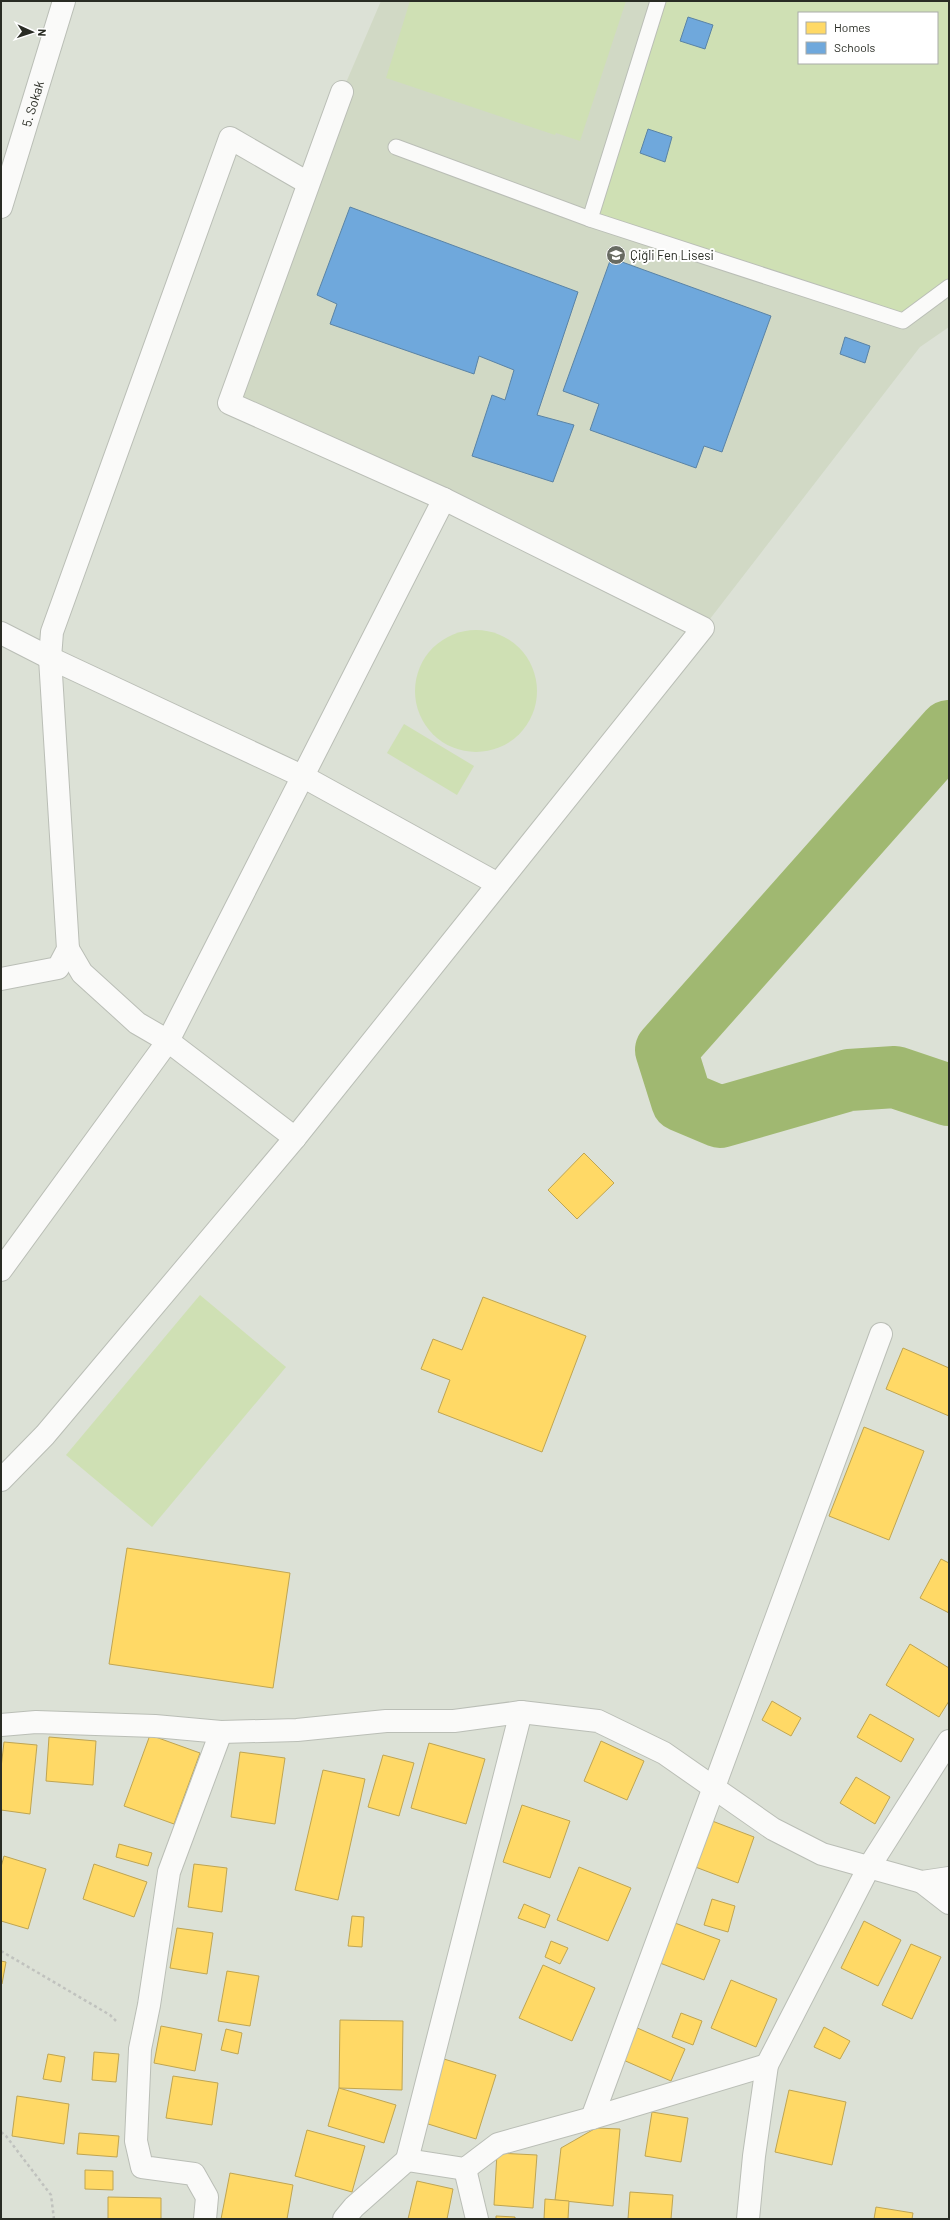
<svg xmlns="http://www.w3.org/2000/svg" width="950" height="2220" font-family="Barlow,sans-serif">
<style>
.built{fill:#d1d9c5;fill-rule:evenodd}
.green{fill:#cfe0b4;fill-rule:evenodd}
.homes{fill:#ffd966;stroke:#bfa552}
.schools{fill:#6fa8dc;stroke:#5a83a5}
.lines{fill:none;stroke-linecap:round;stroke-linejoin:round}
.river{stroke:#a0b871;stroke-width:62}
.lane-casing{stroke:#babeb6;stroke-width:17}
.street-casing{stroke:#babeb6;stroke-width:24}
.path{stroke:#c0c2be;stroke-width:2.5;stroke-dasharray:3 3;stroke-linecap:butt}
.lane{stroke:#fafaf9;stroke-width:15}
.street{stroke:#fafaf9;stroke-width:22}
.labels{text-anchor:middle;dominant-baseline:central;stroke-width:4;stroke-linejoin:round;paint-order:stroke}
.street-label{font-size:13px;fill:#292c24;stroke:#fff}
.poi-label{font-size:13px;fill:#292c24;stroke:#fff;text-anchor:start}
</style>
<rect width="100%" height="100%" fill="#dce1d6"/>
<path class="built" d="M381 1H949V327L920 347 703 628 229 403 342 92ZM799 13H937V63H799Z"/>
<g class="green">
<path d="M410 1H626L580 141 556 133 555 135 386 78Z"/>
<path d="M658 1H949V287L903 320 590 219ZM799 13H937V63H799Z"/>
<circle cx="476" cy="691" r="61"/>
<path d="M404 724 474 766 457 795 387 753Z"/>
<path d="M200 1295 286 1367 152 1527 66 1455Z"/>
</g>
<g class="homes">
<path d="M584 1153 614 1183 577 1219 548 1190Z"/>
<path d="M483 1297 586 1336 542 1452 438 1412 450 1380 421 1369 433 1339 462 1350Z"/>
<path d="M903 1348 949 1368V1416L886 1389Z"/>
<path d="M864 1427 924 1451 889 1540 829 1516Z"/>
<path d="M127 1548 290 1573 273 1688 109 1664Z"/>
<path d="M941 1559 949 1563V1613L920 1598Z"/>
<path d="M910 1644 949 1668V1701L939 1717 886 1685Z"/>
<path d="M772 1701 801 1718 791 1736 762 1720Z"/>
<path d="M870 1714 914 1739 901 1762 857 1737Z"/>
<path d="M150 1735 200 1753 174 1824 124 1806Z"/>
<path d="M49 1737 96 1741 93 1785 46 1781Z"/>
<path d="M601 1741 644 1761 627 1800 584 1781Z"/>
<path d="M4 1742 37 1745 30 1814 1 1810V1768Z"/>
<path d="M429 1743 485 1759 466 1824 411 1808Z"/>
<path d="M240 1752 285 1758 275 1824 231 1817Z"/>
<path d="M383 1755 414 1763 399 1816 368 1807Z"/>
<path d="M323 1770 365 1779 338 1900 295 1890Z"/>
<path d="M856 1777 890 1797 875 1824 840 1803Z"/>
<path d="M522 1805 570 1821 550 1878 503 1862Z"/>
<path d="M707 1819 754 1837 738 1883 690 1865Z"/>
<path d="M119 1844 152 1853 148 1866 116 1857Z"/>
<path d="M4 1856 46 1869 28 1929 1 1921V1867Z"/>
<path d="M94 1864 147 1882 134 1917 83 1899Z"/>
<path d="M194 1864 227 1868 222 1912 188 1907Z"/>
<path d="M579 1867 631 1888 608 1941 557 1920Z"/>
<path d="M712 1899 735 1906 728 1932 704 1925Z"/>
<path d="M524 1904 550 1915 545 1928 518 1918Z"/>
<path d="M352 1916 364 1917 362 1947 348 1946Z"/>
<path d="M864 1921 901 1940 878 1986 841 1968Z"/>
<path d="M675 1923 720 1940 704 1980 660 1963Z"/>
<path d="M177 1928 213 1933 207 1974 170 1968Z"/>
<path d="M551 1941 568 1948 560 1964 545 1957Z"/>
<path d="M911 1944 941 1957 912 2019 882 2005Z"/>
<path d="M1 1961 6 1962 2 1984H1Z"/>
<path d="M543 1965 595 1988 572 2041 519 2018Z"/>
<path d="M227 1971 259 1976 250 2026 218 2021Z"/>
<path d="M731 1980 777 1999 756 2047 711 2028Z"/>
<path d="M681 2013 702 2021 693 2045 672 2037Z"/>
<path d="M340 2020 403 2021 402 2090 339 2088Z"/>
<path d="M161 2026 202 2034 195 2071 154 2063Z"/>
<path d="M635 2027 685 2049 671 2081 621 2059Z"/>
<path d="M824 2027 850 2041 840 2059 814 2047Z"/>
<path d="M226 2029 242 2033 238 2054 221 2050Z"/>
<path d="M94 2052 119 2054 116 2082 92 2080Z"/>
<path d="M48 2054 65 2057 61 2082 43 2079Z"/>
<path d="M444 2059 496 2075 476 2139 425 2123Z"/>
<path d="M173 2076 218 2083 212 2125 166 2118Z"/>
<path d="M339 2088 396 2105 384 2143 328 2126Z"/>
<path d="M789 2090 846 2102 832 2165 775 2152Z"/>
<path d="M17 2096 69 2104 64 2144 12 2136Z"/>
<path d="M652 2112 688 2118 681 2162 645 2156Z"/>
<path d="M596 2128 620 2129 613 2206 555 2200 561 2148Z"/>
<path d="M307 2130 365 2146 352 2192 295 2176Z"/>
<path d="M79 2133 119 2136 117 2157 77 2154Z"/>
<path d="M497 2153 537 2155 533 2208 494 2205Z"/>
<path d="M85 2170 113 2171V2190L85 2189Z"/>
<path d="M230 2173 293 2185 287 2219H221Z"/>
<path d="M417 2181 453 2189 447 2219H408Z"/>
<path d="M630 2192 673 2195 671 2219H628Z"/>
<path d="M108 2197 161 2198V2219H108Z"/>
<path d="M545 2199 569 2201 568 2219H544Z"/>
<path d="M876 2207 913 2213 912 2219H874Z"/>
<path d="M496 2216 515 2217V2219H496Z"/>
</g>
<g class="schools">
<path d="M688 17 713 25 705 49 680 41Z"/>
<path d="M648 129 672 137 665 162 640 153Z"/>
<path d="M350 207 578 292 537 415 574 425 553 482 472 456 492 395 505 400 514 370 479 356 474 374 330 324 337 304 317 295Z"/>
<path d="M611 258 771 316 722 452 704 446 696 468 590 430 599 404 563 391Z"/>
<path d="M845 337 870 346 865 363 840 354Z"/>
</g>
<g class="lines">
<path class="river" d="M949 731 666 1050 682 1101 720 1117 849 1080 895 1077 949 1095"/>
<defs>
<g id="lane">
<path d="M658 1 590 219 903 321 949 287"/>
<path d="M396 147 590 219"/>
</g>
<g id="street">
<path id="s1" d="M1 207 64 1"/>
<path d="M1 633 50 658 304 777 498 884"/>
<path d="M68 949 82 973 137 1023 168 1041 295 1138"/>
<path d="M1 979 58 968 68 949 50 658 52 632 230 138 308 183"/>
<path d="M1 1270 168 1041 444 499"/>
<path d="M1 1480 45 1435 295 1138 703 628 444 499 229 403 342 92"/>
<path d="M1 1725 36 1722 155 1726 221 1732 297 1730 386 1721H454L521 1712 598 1721 664 1753 773 1829 822 1854 922 1882 949 1878"/>
<path d="M922 1882 949 1903"/>
<path d="M592 2118 881 1334"/>
<path d="M407 2160 521 1712"/>
<path d="M465 2169 477 2219"/>
<path d="M205 2219 207 2197 194 2174 142 2167 136 2141 140 2049 149 2005 169 1872 221 1732"/>
<path d="M344 2219 354 2207 407 2160 465 2169 498 2144 592 2118 767 2065"/>
<path d="M748 2219 754 2156 767 2065 869 1867 949 1741"/>
</g>
</defs>
<use href="#lane" class="lane-casing"/>
<use href="#street" class="street-casing"/>
<g class="path">
<path d="M1 1951 110 2015 116 2021"/>
<path d="M1 2132 6 2136 51 2195 54 2219"/>
</g>
<use href="#lane" class="lane"/>
<use href="#street" class="street"/>
</g>
<defs>
<symbol id="school-disc" viewBox="-11 -11 22 22"><circle r="9.5" fill="#686b62" stroke="#fff"/><path d="M0-5L7-2L0 1L-7-2ZM-4 1L0 2.5L4 1V4Q0 6-4 4Z" fill="#fff"/></symbol>
</defs>
<g fill-rule="evenodd">
<use href="#school-disc" x="605" y="244" width="22" height="22"/>
</g>
<g class="labels">
<g class="street-label">
<text stroke="none"><textPath href="#s1" startOffset="108">5. Sokak</textPath></text>
</g>
<g class="poi-label">
<text x="630" y="255">Çiğli Fen Lisesi</text>
</g>
</g>
<rect width="950" height="2220" fill="none" stroke="#292c24" stroke-width="4"/>
<rect x="798" y="12" width="140" height="52" fill="#ffffff" stroke="#a9aba7"/>
<rect x="806" y="22" width="20" height="12" fill="#ffd966" stroke="#a9aba7"/>
<text x="834" y="32" font-size="12" fill="#292c24">Homes</text>
<rect x="806" y="42" width="20" height="12" fill="#6fa8dc" stroke="#a9aba7"/>
<text x="834" y="52" font-size="12" fill="#292c24">Schools</text>
<g transform="translate(32 32) rotate(93)" stroke="#ffffff" stroke-width="3" paint-order="stroke">
<path d="M0-3L7 15L0 10L-7 15Z" fill="#292c24"/>
<text y="-6" font-size="11" font-weight="bold" text-anchor="middle" fill="#292c24">N</text>
</g>
</svg>
